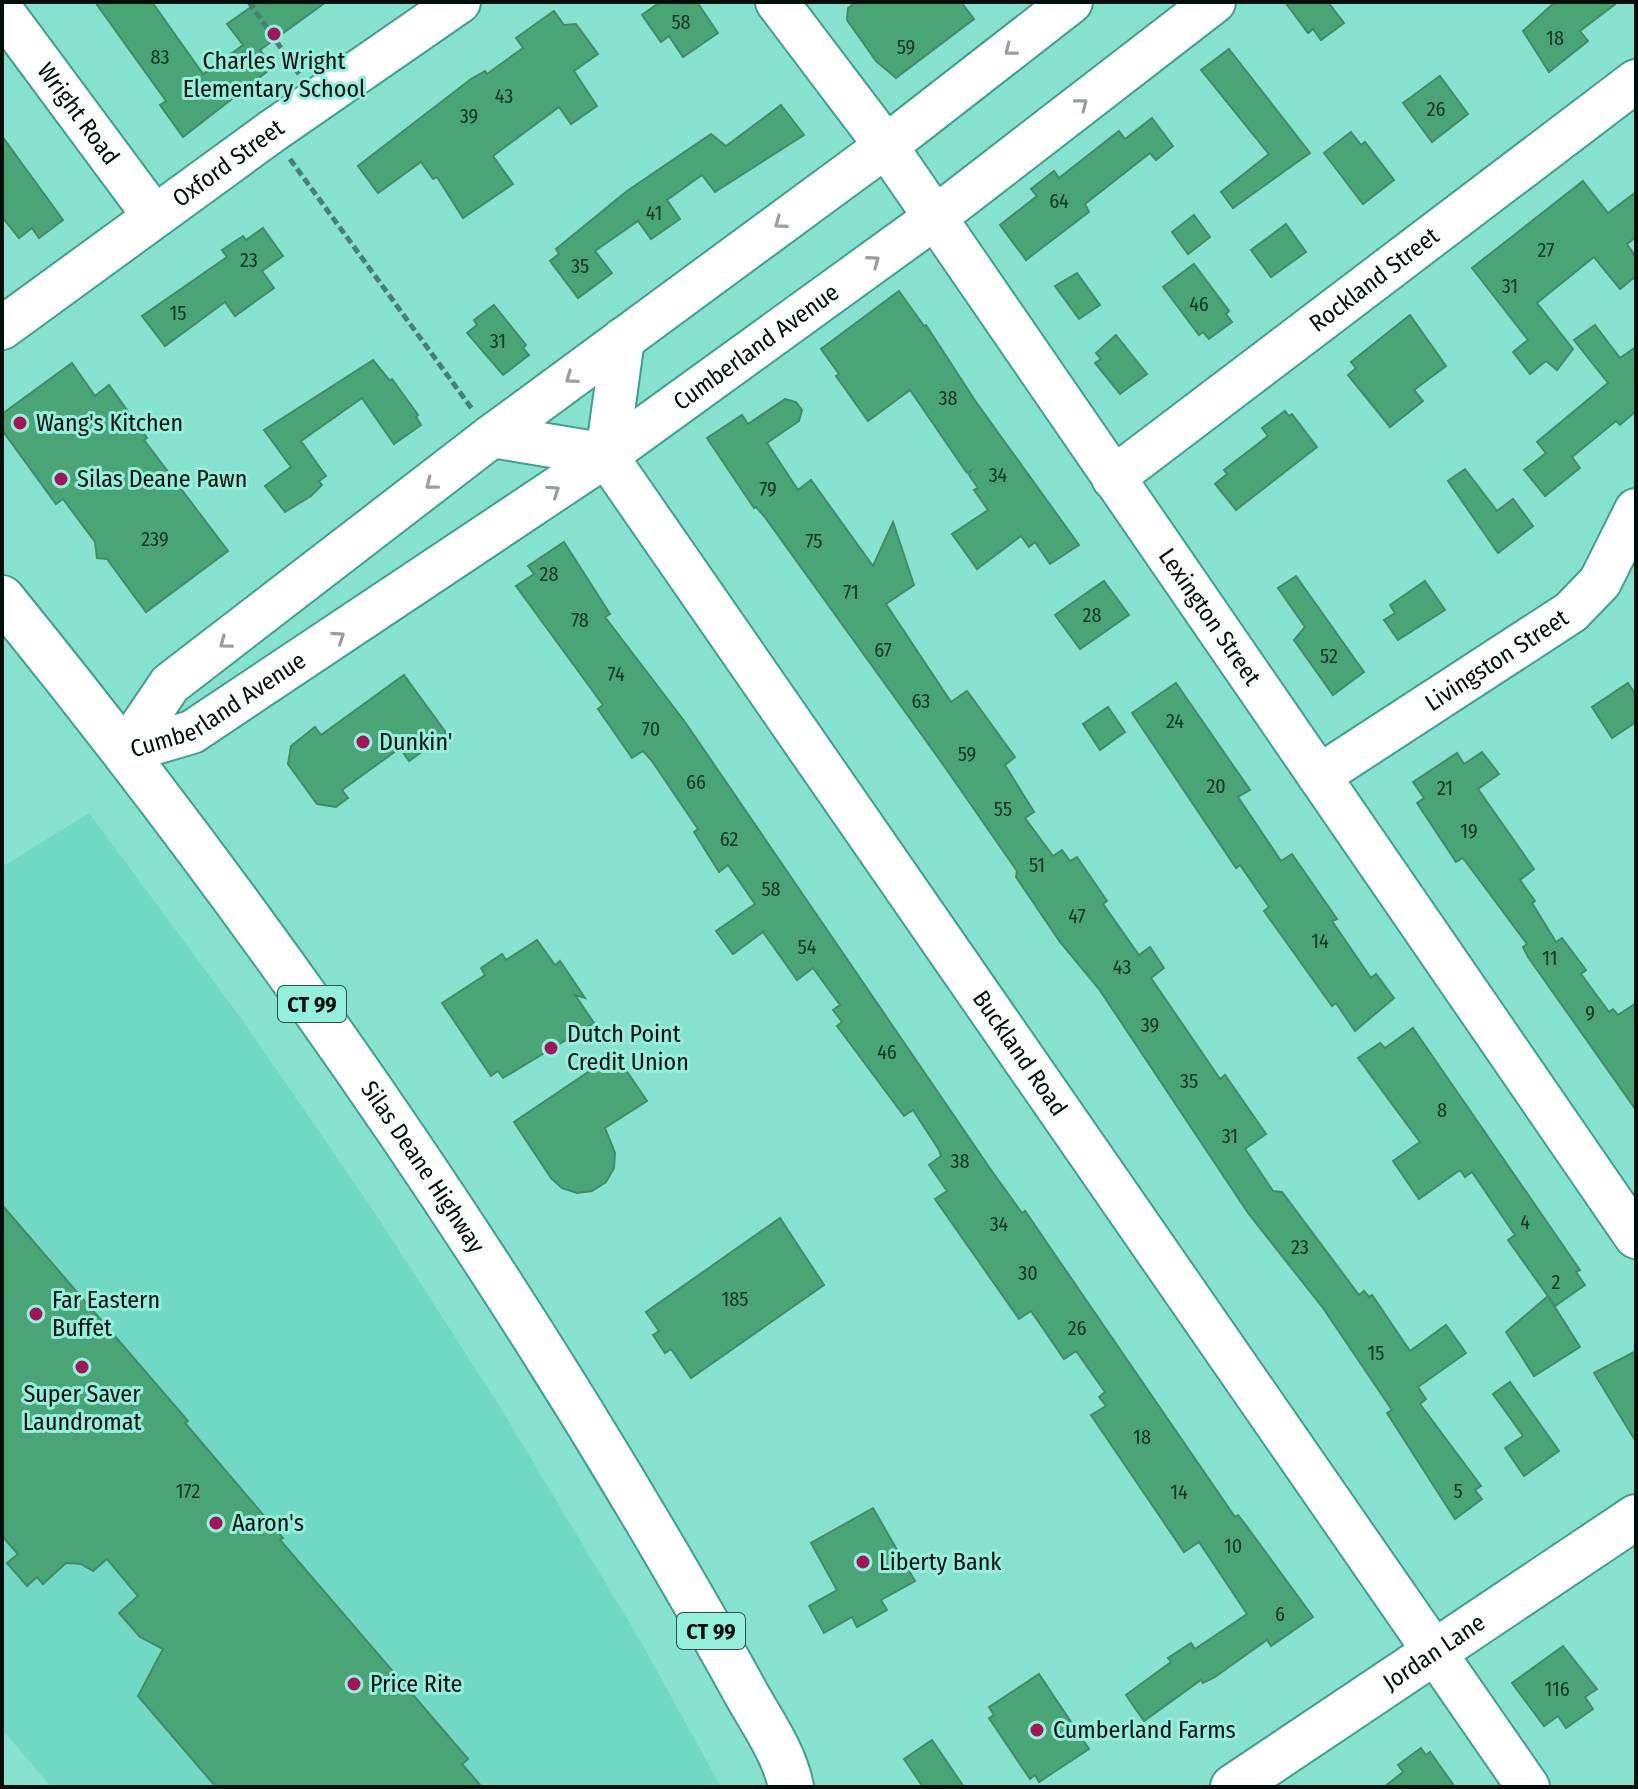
<svg xmlns="http://www.w3.org/2000/svg" width="1638" height="1789" font-family="'Fira Sans Condensed',sans-serif">
<style>
.built{fill:#70d8c3}
.building{fill:#49a476;stroke:#438b66;stroke-width:2}
.lines{fill:none;stroke-linecap:round;stroke-linejoin:round}
.minor-casing{stroke:#419f8e;stroke-width:46}
.major-casing{stroke:#419f8e;stroke-width:48}
.path{stroke:#488074;stroke-width:5;stroke-dasharray:8 4;stroke-linecap:butt}
.minor{stroke:#fff;stroke-width:42}
.major{stroke:#fff;stroke-width:44}
.oneway{stroke:#999f9e}
.poi-dot{fill:#a31458;stroke:#94efdc;stroke-width:3}
.labels{text-anchor:middle;dominant-baseline:central;stroke-width:6;stroke-linejoin:round;paint-order:stroke}
.number-label{font-size:20px;fill:#123426}
.shield{fill:#94efdc;stroke:#2c524a;stroke-width:2}
.shield-label{font-size:22px;font-weight:bold;fill:#000f0c}
.poi-label{font-size:24px;fill:#000f0c;stroke:#94efdc;text-anchor:start}
.street-label{font-size:24px;fill:#000f0c;stroke:#94efdc}
</style>
<rect width="100%" height="100%" fill="#86e2cf"/>
<path class="built" d="M89 813 243 1021 373 1210 497 1402 641 1642 721 1787H51L2 1729V867Z"/>
<g class="building">
<path d="M95 2H152L203 74 243 45 227 24 258 2H326L260 50 273 67 183 137 160 105 166 101Z"/>
<path d="M660 2H697L718 33 683 57 669 36 661 42 642 15Z"/>
<path d="M856 2H961L974 19 896 78 876 61 847 20 848 8Z"/>
<path d="M1285 2H1328L1344 23 1321 40 1313 29 1308 33Z"/>
<path d="M1555 2H1618L1580 31 1588 41 1549 72 1523 31Z"/>
<path d="M554 11 564 25 576 24 598 54 574 71 597 106 571 124 559 107 493 156 513 184 463 218 437 177 433 179 421 162 378 193 358 166 471 79 485 71 487 74 523 48 516 38Z"/>
<path d="M1229 49 1310 153 1233 208 1221 192 1269 154 1201 70Z"/>
<path d="M1440 76 1468 114 1432 142 1403 103Z"/>
<path d="M781 105 804 135 715 192 702 175 667 200 680 219 651 239 638 221 595 251 612 273 578 298 550 261 559 254 556 249 627 191 711 134 726 146Z"/>
<path d="M1152 118 1173 146 1156 160 1150 153 1085 204 1089 212 1026 260 1000 225 1037 196 1031 189 1054 171 1059 178 1119 131 1125 139Z"/>
<path d="M1351 132 1361 145 1365 142 1394 180 1363 204 1324 153Z"/>
<path d="M2 136 63 220 39 238 32 228 19 238 2 217Z"/>
<path d="M1583 181 1608 213 1636 192V237L1627 244 1636 257V276L1620 289 1594 257 1537 303 1573 349 1557 370 1546 361 1530 374 1513 352 1528 340 1472 268Z"/>
<path d="M1194 215 1210 237 1188 254 1172 232Z"/>
<path d="M1286 224 1306 252 1271 277 1251 250Z"/>
<path d="M263 228 283 256 262 271 274 288 235 316 225 302 165 346 142 316 227 257 222 250 243 236 246 240Z"/>
<path d="M1194 264 1229 311 1226 314 1232 322 1209 339 1203 332 1199 335 1163 287Z"/>
<path d="M1077 273 1100 305 1079 319 1055 286Z"/>
<path d="M899 291 924 326 926 325 976 402 1079 545 1050 564 1035 542 1029 547 1021 536 977 569 952 534 988 510 974 490 978 488 969 475 971 471 967 473 910 390 868 421 836 376 839 374 821 349Z"/>
<path d="M494 305 526 345 523 348 529 355 503 375 467 333 477 325 474 320Z"/>
<path d="M1410 315 1446 366 1414 390 1423 401 1390 427 1348 375 1356 368 1351 362Z"/>
<path d="M1595 325 1620 358 1636 347V411L1620 425 1616 421 1572 457 1580 468 1545 496 1524 470 1546 453 1537 442 1608 383 1574 340Z"/>
<path d="M1116 335 1147 374 1120 394 1095 363 1101 359 1096 353Z"/>
<path d="M373 360 390 381 392 379 418 415 416 417 421 425 394 444 362 398 301 441 326 476 319 481 322 485 311 496 285 512 265 486 291 467 264 430Z"/>
<path d="M72 363 95 396 109 385 147 438 144 440 228 551 146 612 107 559 97 558 95 542 63 499 56 504 2 430V414Z"/>
<path d="M785 399 796 402 802 410 799 421 767 443 798 490 811 480 873 566 893 522 914 585 886 604 951 702 967 691 1015 757 1005 765 1034 812 1025 818 1053 856 1062 850 1070 861 1077 857 1107 901 1103 904 1139 955 1150 947 1164 968 1151 978 1220 1079 1225 1075 1266 1134 1245 1149 1273 1191 1282 1192 1359 1295 1364 1291 1369 1297 1372 1295 1410 1351 1446 1325 1466 1353 1418 1387 1426 1399 1420 1404 1481 1486 1475 1490 1482 1499 1455 1519 1387 1413 1392 1410 1323 1308 1248 1213 1099 989 1060 942 1016 877 1017 871 942 763 764 516 756 507 754 508 707 438 742 415 748 424Z"/>
<path d="M1285 411 1289 416 1292 414 1317 447 1236 510 1215 484 1227 474 1224 470 1268 436 1262 428Z"/>
<path d="M1465 469 1497 511 1513 499 1533 526 1498 553 1448 481Z"/>
<path d="M564 542 610 614 605 617 685 722 989 1167 1022 1213 1025 1211 1235 1517 1238 1515 1245 1524 1313 1617 1271 1646 1267 1640 1215 1677 1203 1683 1201 1680 1144 1721 1126 1695 1171 1662 1168 1658 1191 1643 1195 1649 1247 1614 1199 1542 1184 1552 1091 1415 1106 1406 1099 1397 1105 1392 1076 1351 1064 1359 1031 1311 1019 1319 935 1199 947 1191 929 1165 941 1156 939 1150 913 1110 904 1116 837 1026 842 1022 833 1010 840 1005 813 968 797 980 763 932 733 954 716 931 755 904 728 865 719 872 694 832 698 829 652 761 643 751 632 758 598 709 603 705 516 586 534 574 528 566Z"/>
<path d="M1296 576 1364 672 1333 695 1294 640 1305 627 1278 588Z"/>
<path d="M1104 581 1129 615 1080 649 1055 615Z"/>
<path d="M1425 581 1445 610 1398 640 1384 620 1395 613 1390 605Z"/>
<path d="M404 675 447 734 409 761 400 748 342 790 348 798 336 807 317 804 288 764 291 746 315 727 321 735Z"/>
<path d="M1176 683 1250 790 1238 797 1281 861 1292 854 1337 919 1332 921 1371 978 1376 974 1394 998 1355 1031 1336 1003 1332 1006 1264 911 1269 907 1240 865 1236 868 1132 713Z"/>
<path d="M1628 683 1636 695V722L1612 738 1592 707Z"/>
<path d="M1108 707 1125 732 1100 750 1083 724Z"/>
<path d="M1482 752 1499 774 1478 789 1534 869 1520 880 1535 901 1532 903 1556 942 1562 938 1586 970 1581 974 1609 1012 1613 1009 1618 1015 1636 1003V1110L1528 957 1523 947 1527 944 1463 858 1456 862 1417 803 1424 798 1413 782 1457 753 1464 764Z"/>
<path d="M537 940 555 965 560 961 585 998 575 995 594 1023 503 1078 498 1071 491 1076 442 1003 485 975 481 968 502 954 506 960Z"/>
<path d="M1413 1028 1580 1270 1576 1272 1585 1285 1555 1306 1508 1240 1515 1235 1472 1172 1465 1177 1460 1170 1419 1199 1393 1161 1420 1142 1358 1058 1380 1043 1385 1048Z"/>
<path d="M615 1054 647 1101 605 1128 615 1153 614 1168 606 1182 592 1191 577 1193 562 1188 551 1178 514 1122Z"/>
<path d="M2 1205 188 1421 185 1423 283 1538 280 1540 468 1759 462 1764 482 1787H216L138 1696 163 1649 140 1637 119 1613 138 1596 107 1559 93 1571 81 1564 66 1563 43 1584 37 1577 27 1586 7 1563 18 1554 2 1536Z"/>
<path d="M780 1218 824 1285 691 1378 671 1349 665 1353 653 1335 659 1331 646 1312Z"/>
<path d="M1548 1296 1580 1347 1534 1376 1506 1332Z"/>
<path d="M1636 1351V1442L1594 1373Z"/>
<path d="M1510 1382 1559 1451 1524 1476 1505 1448 1523 1436 1493 1394Z"/>
<path d="M873 1508 915 1581 881 1600 887 1610 857 1627 852 1617 824 1633 809 1606 837 1590 811 1543Z"/>
<path d="M1563 1646 1597 1689 1585 1697 1593 1709 1566 1728 1558 1716 1544 1726 1512 1683Z"/>
<path d="M1039 1674 1089 1749 1039 1782 1035 1775 1030 1779 989 1718 994 1715 989 1707Z"/>
<path d="M932 1740 964 1787H923L904 1759Z"/>
<path d="M1421 1748 1426 1755 1430 1752 1455 1787H1384L1403 1772 1398 1765Z"/>
</g>
<g class="lines">
<defs>
<g id="minor">
<path id="s1" d="M777 2 886 146 1636 1237"/>
<path id="s2" d="M2 11 154 216"/>
<path id="s3" d="M2 328 271 132 459 2"/>
<path id="s4" d="M623 339 607 455 616 470 1528 1787"/>
<path d="M492 436 607 455"/>
<path id="s5" d="M1113 478 1636 81"/>
<path id="s6" d="M124 752 192 732 607 455 933 219 1214 2"/>
<path d="M124 752 170 684 492 436 886 146 1071 2"/>
<path id="s7" d="M1319 776 1571 612 1600 582 1636 510"/>
</g>
<g id="major">
<path id="s8" d="M2 598C244 896 464 1210 659 1541 689 1592 719 1644 748 1697 764 1725 785 1755 791 1787"/>
<path id="s9" d="M1233 1787 1636 1517"/>
</g>
</defs>
<use href="#minor" class="minor-casing"/>
<use href="#major" class="major-casing"/>
<g class="path">
<path d="M249 2 299 74"/>
<path d="M290 159 472 409"/>
</g>
<use href="#minor" class="minor"/>
<use href="#major" class="major"/>
</g>
<defs><path id="oneway-chevron" d="M-2-3.5L2.5 0L-2 3.5" fill="none" stroke-width="1.6" stroke-linecap="round" stroke-linejoin="round" transform="scale(2)"/></defs>
<g class="oneway">
<use href="#oneway-chevron" transform="translate(1010 50) rotate(142)"/>
<use href="#oneway-chevron" transform="translate(1082 104) rotate(-38)"/>
<use href="#oneway-chevron" transform="translate(780 223) rotate(144)"/>
<use href="#oneway-chevron" transform="translate(874 261) rotate(-36)"/>
<use href="#oneway-chevron" transform="translate(571 378) rotate(144)"/>
<use href="#oneway-chevron" transform="translate(431 484) rotate(142)"/>
<use href="#oneway-chevron" transform="translate(554 491) rotate(-34)"/>
<use href="#oneway-chevron" transform="translate(339 637) rotate(-34)"/>
<use href="#oneway-chevron" transform="translate(225 643) rotate(143)"/>
</g>
<g class="poi-dot">
<circle cx="274" cy="34" r="8"/>
<circle cx="20" cy="423" r="8"/>
<circle cx="61" cy="479" r="8"/>
<circle cx="363" cy="742" r="8"/>
<circle cx="551" cy="1048" r="8"/>
<circle cx="36" cy="1314" r="8"/>
<circle cx="82" cy="1367" r="8"/>
<circle cx="216" cy="1523" r="8"/>
<circle cx="863" cy="1562" r="8"/>
<circle cx="354" cy="1684" r="8"/>
<circle cx="1037" cy="1730" r="8"/>
</g>
<g class="labels">
<g class="number-label">
<text x="681" y="22">58</text>
<text x="1555" y="38">18</text>
<text x="906" y="47">59</text>
<text x="160" y="57">83</text>
<text x="504" y="96">43</text>
<text x="1436" y="109">26</text>
<text x="469" y="116">39</text>
<text x="1059" y="201">64</text>
<text x="654" y="213">41</text>
<text x="1546" y="250">27</text>
<text x="249" y="260">23</text>
<text x="580" y="266">35</text>
<text x="1510" y="286">31</text>
<text x="1199" y="304">46</text>
<text x="178" y="313">15</text>
<text x="498" y="341">31</text>
<text x="948" y="398">38</text>
<text x="998" y="475">34</text>
<text x="768" y="489">79</text>
<text x="155" y="539">239</text>
<text x="814" y="541">75</text>
<text x="549" y="574">28</text>
<text x="851" y="592">71</text>
<text x="1092" y="615">28</text>
<text x="580" y="620">78</text>
<text x="883" y="650">67</text>
<text x="1329" y="656">52</text>
<text x="616" y="674">74</text>
<text x="921" y="701">63</text>
<text x="1175" y="721">24</text>
<text x="651" y="729">70</text>
<text x="967" y="754">59</text>
<text x="696" y="782">66</text>
<text x="1216" y="786">20</text>
<text x="1445" y="788">21</text>
<text x="1003" y="809">55</text>
<text x="1469" y="831">19</text>
<text x="729" y="839">62</text>
<text x="1037" y="865">51</text>
<text x="771" y="889">58</text>
<text x="1077" y="916">47</text>
<text x="1320" y="941">14</text>
<text x="807" y="947">54</text>
<text x="1550" y="958">11</text>
<text x="1122" y="967">43</text>
<text x="1590" y="1013">9</text>
<text x="1150" y="1025">39</text>
<text x="887" y="1052">46</text>
<text x="1189" y="1081">35</text>
<text x="1442" y="1110">8</text>
<text x="1230" y="1136">31</text>
<text x="960" y="1161">38</text>
<text x="1525" y="1222">4</text>
<text x="999" y="1224">34</text>
<text x="1300" y="1247">23</text>
<text x="1028" y="1273">30</text>
<text x="1556" y="1282">2</text>
<text x="735" y="1299">185</text>
<text x="1077" y="1328">26</text>
<text x="1376" y="1353">15</text>
<text x="1142" y="1437">18</text>
<text x="188" y="1491">172</text>
<text x="1458" y="1491">5</text>
<text x="1179" y="1492">14</text>
<text x="1233" y="1546">10</text>
<text x="1280" y="1614">6</text>
<text x="1557" y="1689">116</text>
</g>
<g class="shield">
<rect x="278" y="986" width="68" height="36" rx="6"/>
<rect x="677" y="1613" width="68" height="36" rx="6"/>
</g>
<g class="shield-label">
<text x="312" y="1004">CT 99</text>
<text x="711" y="1631">CT 99</text>
</g>
<g class="poi-label">
<text x="274" y="61" text-anchor="middle">Charles Wright<tspan x="274" dy="28">Elementary School</tspan></text>
<text x="36" y="423">Wang's Kitchen</text>
<text x="77" y="479">Silas Deane Pawn</text>
<text x="379" y="742">Dunkin'</text>
<text x="567" y="1034">Dutch Point<tspan x="567" dy="28">Credit Union</tspan></text>
<text x="52" y="1300">Far Eastern<tspan x="52" dy="28">Buffet</tspan></text>
<text x="82" y="1394" text-anchor="middle">Super Saver<tspan x="82" dy="28">Laundromat</tspan></text>
<text x="232" y="1523">Aaron's</text>
<text x="879" y="1562">Liberty Bank</text>
<text x="370" y="1684">Price Rite</text>
<text x="1053" y="1730">Cumberland Farms</text>
</g>
<g class="street-label">
<text stroke="none"><textPath href="#s2" startOffset="128">Wright Road</textPath></text>
<text stroke="none"><textPath href="#s3" startOffset="280">Oxford Street</textPath></text>
<text stroke="none"><textPath href="#s5" startOffset="328">Rockland Street</textPath></text>
<text stroke="none"><textPath href="#s6" startOffset="754">Cumberland Avenue</textPath></text>
<text stroke="none"><textPath href="#s1" startOffset="752">Lexington Street</textPath></text>
<text stroke="none"><textPath href="#s7" startOffset="212">Livingston Street</textPath></text>
<text stroke="none"><textPath href="#s6" startOffset="106">Cumberland Avenue</textPath></text>
<text stroke="none"><textPath href="#s4" startOffset="844">Buckland Road</textPath></text>
<text stroke="none"><textPath href="#s8" startOffset="708">Silas Deane Highway</textPath></text>
<text stroke="none"><textPath href="#s9" startOffset="242">Jordan Lane</textPath></text>
</g>
</g>
<rect width="1638" height="1789" fill="none" stroke="#000f0c" stroke-width="8"/>
</svg>
